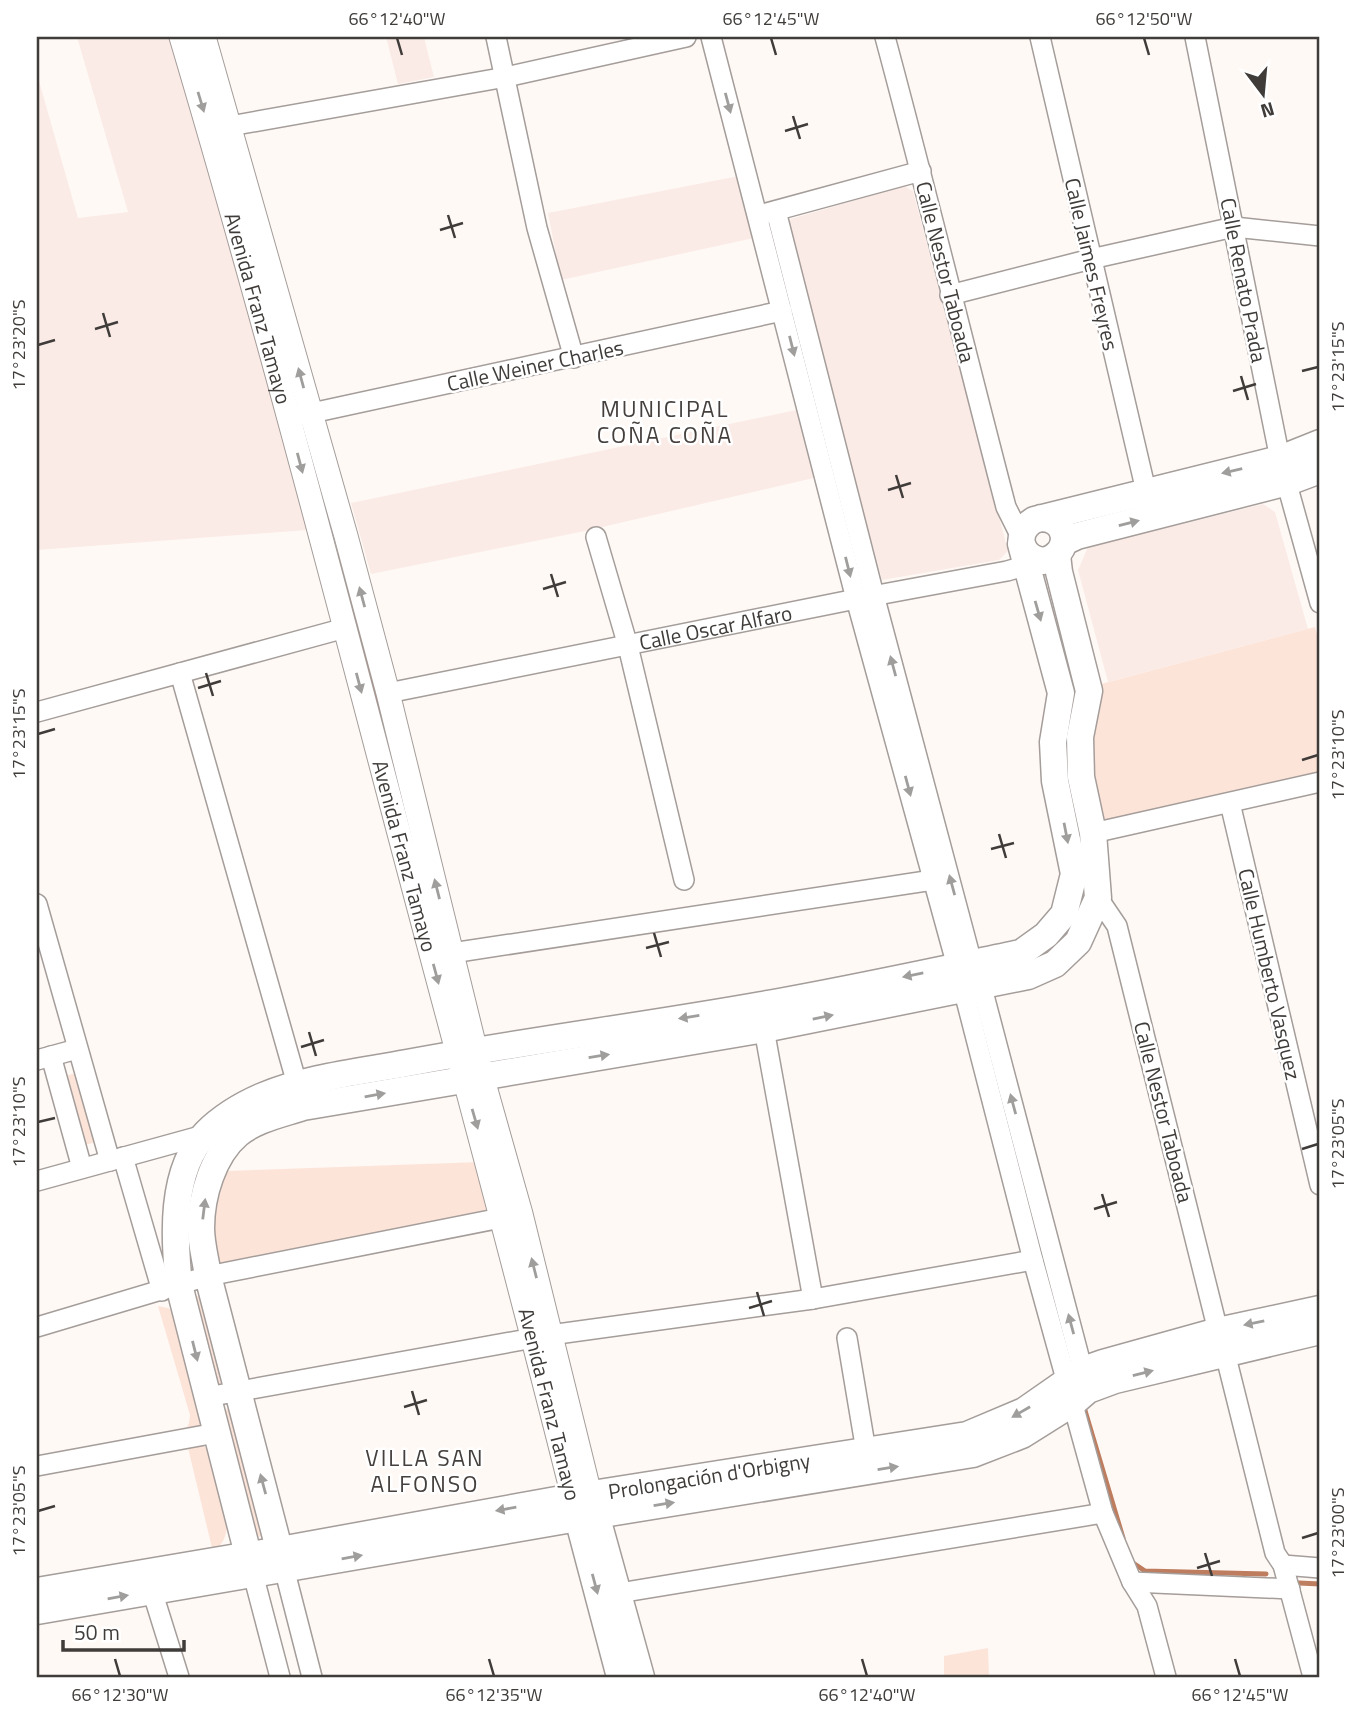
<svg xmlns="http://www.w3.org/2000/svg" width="1357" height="1714" font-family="'Titillium Web',sans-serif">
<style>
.built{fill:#fbebe6}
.green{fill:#fde4d9}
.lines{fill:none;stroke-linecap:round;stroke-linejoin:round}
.stream{stroke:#be7d5e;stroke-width:5}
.minor-casing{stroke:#a49d9a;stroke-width:22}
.tertiary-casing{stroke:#a49d9a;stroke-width:25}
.secondary-casing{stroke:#a49d9a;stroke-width:29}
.minor{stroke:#fff;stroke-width:19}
.tertiary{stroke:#fff;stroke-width:23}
.secondary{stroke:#fff;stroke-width:26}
.oneway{fill:#9f9e9c}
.ticks{fill:none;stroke:#3f3c3a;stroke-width:2.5}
.labels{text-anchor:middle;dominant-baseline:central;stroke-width:5;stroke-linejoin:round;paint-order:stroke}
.street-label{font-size:21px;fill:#3f3c3a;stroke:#fff}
.neighbourhood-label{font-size:23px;letter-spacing:2px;fill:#45403d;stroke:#fff}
.neatline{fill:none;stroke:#3f3c3a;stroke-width:2.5}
.ticks-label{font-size:18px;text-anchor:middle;fill:#3f3c3a}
</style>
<rect width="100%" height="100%" fill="#fff9f6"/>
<g class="built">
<path d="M77 37H172L308 530 37 550V74L78 218 128 212Z"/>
<path d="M386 37H424L434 77 398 84Z"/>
<path d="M739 176 754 238 561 280 548 213Z"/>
<path d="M904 186 913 191 1008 551 999 560 882 580 786 227 791 219Z"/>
<path d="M801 409 818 477 585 531 371 574 351 503Z"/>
<path d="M1263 504 1275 512 1308 629 1108 682 1078 570 1088 547Z"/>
</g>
<g class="green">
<path d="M1315 627 1320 647V771L1107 822C1074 796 1098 719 1101 684Z"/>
<path d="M76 1073 96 1142 85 1145 65 1076Z"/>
<path d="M480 1162 489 1209 485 1215 222 1266 214 1260 215 1213 226 1171Z"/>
<path d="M198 1296 204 1298 223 1382 219 1384 214 1383 192 1300Z"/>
<path d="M158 1306 168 1308 173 1312 202 1425 197 1429 185 1432 189 1423 190 1415Z"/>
<path d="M227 1409H233L266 1536 255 1537 223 1412Z"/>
<path d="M201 1445 210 1450C218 1479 243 1532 213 1552L188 1448Z"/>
<path d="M988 1648 989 1677H944V1656Z"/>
</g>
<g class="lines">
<g class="stream">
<path d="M338 556 384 726"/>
<path d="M1083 1404 1123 1538"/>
<path d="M1130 1561 1145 1571 1266 1574"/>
<path d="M1299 1583 1320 1584"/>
</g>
<defs>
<g id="minor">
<path d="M496 37 537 228 574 358"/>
<path d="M711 37 856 599 963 988 1033 1260 1103 1513 1132 1582 1147 1606 1166 1677"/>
<path d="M885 37C927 193 965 350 1006 507L1021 537"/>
<path d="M1040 37 1146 491"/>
<path d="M1195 37 1280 459 1320 603"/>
<path d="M230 126 506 77 686 37"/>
<path d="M776 211 874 595 972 963 981 984 1086 1383"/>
<path d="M763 214 921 171"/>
<path d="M950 295 1091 259 1234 227 1320 236"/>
<path d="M298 416 782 311"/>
<path d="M596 537 628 646 684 880"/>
<path d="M180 673 297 1084"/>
<path id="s1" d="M388 693 856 599 1007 571 1039 562"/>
<path d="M37 712 345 628"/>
<path d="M1230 803 1320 1185"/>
<path d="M1093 833 1320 782"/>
<path d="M1098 898 1117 926 1218 1331"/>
<path d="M37 904 110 1161"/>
<path d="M452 953 933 880"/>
<path d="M764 1029 813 1299"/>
<path d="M51 1056 82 1168"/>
<path d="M37 1060 77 1049"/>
<path d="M123 1157 162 1291"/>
<path d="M37 1181 204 1135"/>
<path d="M37 1327 208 1276 516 1215"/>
<path d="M847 1338 866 1451"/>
<path d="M1225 1353 1275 1553 1283 1565 1313 1677"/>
<path d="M207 1397 550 1335 813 1299 1033 1260"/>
<path d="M37 1466 216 1433"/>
<path d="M1283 1565 1320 1568"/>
<path d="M284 1568 312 1677"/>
<path d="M253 1574 280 1677"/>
<path d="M149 1581 179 1677"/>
<path d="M1132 1582 1290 1589"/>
<path d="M619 1593 1103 1513"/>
</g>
<g id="tertiary">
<path id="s2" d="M181 37C256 289 323 544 390 799 451 1031 515 1263 573 1497"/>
<path d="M204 37 346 536 388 693 482 1076 521 1214 590 1494"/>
</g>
<g id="secondary">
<path d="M1041 518C1070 519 1072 554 1044 561 1020 558 1013 533 1034 520L1280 459 1320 443"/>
<path d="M1064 542 1077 536 1288 482 1320 470"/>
<path d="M592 1500 641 1677"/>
<path d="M574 1503 620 1677"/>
<path d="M284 1568 208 1276C206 1261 201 1244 201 1228 201 1196 213 1155 238 1134 256 1119 282 1114 303 1107L764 1029 1028 976 1055 964 1078 942 1098 898 1093 833 1081 777 1080 737 1089 691 1059 572 1057 555"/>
<path d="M253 1574 179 1285C174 1238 170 1170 206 1133 222 1117 242 1105 263 1096 309 1077 359 1072 407 1063 525 1041 644 1026 762 1005 848 990 935 971 1021 953L1046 935 1064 914 1074 874 1055 781 1053 742 1061 693 1021 544"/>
<path id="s3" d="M37 1591 280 1550 573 1497 967 1435 1024 1411 1083 1370 1103 1363 1218 1331 1320 1309"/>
<path d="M37 1611 578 1518 973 1454 1022 1435 1073 1403 1088 1390 1115 1380 1320 1331"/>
</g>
</defs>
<use href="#minor" class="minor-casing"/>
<use href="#tertiary" class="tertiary-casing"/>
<use href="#secondary" class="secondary-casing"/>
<use href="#minor" class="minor"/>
<use href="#tertiary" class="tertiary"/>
<use href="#secondary" class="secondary"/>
</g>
<defs><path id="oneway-solid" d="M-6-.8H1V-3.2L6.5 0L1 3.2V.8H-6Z" transform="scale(1.75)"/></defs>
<g class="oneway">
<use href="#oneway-solid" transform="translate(201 102) rotate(73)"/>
<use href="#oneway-solid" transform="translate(728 103) rotate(75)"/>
<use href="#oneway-solid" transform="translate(792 346) rotate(76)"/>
<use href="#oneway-solid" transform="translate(301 378) rotate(-105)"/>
<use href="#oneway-solid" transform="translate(300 463) rotate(75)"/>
<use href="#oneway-solid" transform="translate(1232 471) rotate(167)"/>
<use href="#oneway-solid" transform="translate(1129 523) rotate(-14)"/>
<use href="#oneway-solid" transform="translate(848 567) rotate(76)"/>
<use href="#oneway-solid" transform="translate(362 597) rotate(-105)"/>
<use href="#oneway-solid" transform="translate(1038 611) rotate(74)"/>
<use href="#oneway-solid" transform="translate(893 666) rotate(-105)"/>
<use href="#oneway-solid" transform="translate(359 683) rotate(75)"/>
<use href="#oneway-solid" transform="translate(908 786) rotate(75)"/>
<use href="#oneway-solid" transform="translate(1066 833) rotate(79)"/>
<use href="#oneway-solid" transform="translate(952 885) rotate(-105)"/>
<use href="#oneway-solid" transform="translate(437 889) rotate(-104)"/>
<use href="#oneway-solid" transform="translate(436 974) rotate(75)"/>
<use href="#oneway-solid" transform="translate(913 975) rotate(169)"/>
<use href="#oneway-solid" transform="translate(689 1017) rotate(171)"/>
<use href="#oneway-solid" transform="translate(823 1017) rotate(-12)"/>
<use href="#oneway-solid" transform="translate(599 1056) rotate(-9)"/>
<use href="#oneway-solid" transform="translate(375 1095) rotate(-10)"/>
<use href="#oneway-solid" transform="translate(1013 1104) rotate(-105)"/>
<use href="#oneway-solid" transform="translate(475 1119) rotate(74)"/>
<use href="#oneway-solid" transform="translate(204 1209) rotate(-83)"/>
<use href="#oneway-solid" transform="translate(534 1268) rotate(-104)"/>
<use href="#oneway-solid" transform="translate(1254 1323) rotate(168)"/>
<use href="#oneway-solid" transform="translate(1071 1324) rotate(-105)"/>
<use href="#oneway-solid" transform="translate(195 1351) rotate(76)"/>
<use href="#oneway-solid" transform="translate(1143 1373) rotate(-14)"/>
<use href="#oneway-solid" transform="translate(1021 1412) rotate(150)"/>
<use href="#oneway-solid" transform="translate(888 1468) rotate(-9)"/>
<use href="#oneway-solid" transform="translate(263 1484) rotate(-105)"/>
<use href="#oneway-solid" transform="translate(664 1504) rotate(-9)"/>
<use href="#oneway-solid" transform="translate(506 1509) rotate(170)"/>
<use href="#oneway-solid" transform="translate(352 1557) rotate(-10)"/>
<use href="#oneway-solid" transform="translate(595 1584) rotate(75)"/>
<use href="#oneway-solid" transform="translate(118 1597) rotate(-10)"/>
</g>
<path class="ticks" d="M397 38 402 55M771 38 776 55M1144 38 1149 55M793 116 800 139M785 131 808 124M448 215 455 238M440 230 463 223M103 313 110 337M95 329 118 322M38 345 55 340M1302 371 1318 367M1241 376 1248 400M1233 391 1256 384M896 475 903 498M888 490 911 483M551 574 558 597M543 589 566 582M206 673 213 696M198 688 221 681M38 734 55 729M1302 760 1318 755M999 834 1006 858M991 849 1014 843M654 933 661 957M646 948 669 942M309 1032 316 1056M301 1047 324 1040M38 1122 55 1118M1302 1149 1318 1144M1102 1194 1109 1217M1094 1209 1117 1202M757 1292 764 1316M749 1308 772 1301M412 1391 419 1415M404 1407 427 1400M38 1511 55 1506M1302 1538 1318 1533M1205 1553 1212 1576M1197 1568 1220 1561M115 1659 120 1676M489 1659 494 1676M862 1659 867 1676M1235 1659 1240 1676"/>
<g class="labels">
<g class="street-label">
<text transform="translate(1092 264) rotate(77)">Calle Jaimes Freyres</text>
<text transform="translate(946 272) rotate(76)">Calle Nestor Taboada</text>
<text transform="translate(1244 280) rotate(79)">Calle Renato Prada</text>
<text stroke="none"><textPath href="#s2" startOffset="282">Avenida Franz Tamayo</textPath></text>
<text transform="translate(535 365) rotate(-12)">Calle Weiner Charles</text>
<text stroke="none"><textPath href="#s1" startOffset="334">Calle Oscar Alfaro</textPath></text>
<text stroke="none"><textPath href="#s2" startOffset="849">Avenida Franz Tamayo</textPath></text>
<text transform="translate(1270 974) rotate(77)">Calle Humberto Vasquez</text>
<text transform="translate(1164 1112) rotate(76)">Calle Nestor Taboada</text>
<text transform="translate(550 1404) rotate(76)">Avenida Franz Tamayo</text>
<text stroke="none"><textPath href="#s3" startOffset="682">Prolongación d'Orbigny</textPath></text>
</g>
<g class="neighbourhood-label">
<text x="665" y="408">MUNICIPAL<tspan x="665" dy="26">COÑA COÑA</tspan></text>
<text x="425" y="1457">VILLA SAN<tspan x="425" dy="26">ALFONSO</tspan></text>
</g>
</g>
<rect width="1357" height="1714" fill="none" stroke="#ffffff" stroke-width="77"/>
<g transform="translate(1263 94) rotate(164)" stroke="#ffffff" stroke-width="5" paint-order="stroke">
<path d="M0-5L12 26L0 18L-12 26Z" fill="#3f3c3a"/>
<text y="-10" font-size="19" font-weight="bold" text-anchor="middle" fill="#3f3c3a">N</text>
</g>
<path d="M63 1640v10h121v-10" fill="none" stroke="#3f3c3a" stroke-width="3.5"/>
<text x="74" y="1640" font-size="21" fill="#3f3c3a" stroke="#ffffff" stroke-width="5" paint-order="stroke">50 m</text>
<rect x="38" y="38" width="1280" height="1638" class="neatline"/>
<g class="ticks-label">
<text x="397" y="25">66°12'40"W</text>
<text x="771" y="25">66°12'45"W</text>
<text x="1144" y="25">66°12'50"W</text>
<text transform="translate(19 345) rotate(-90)" y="6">17°23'20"S</text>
<text transform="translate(1338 367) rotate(-90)" y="6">17°23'15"S</text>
<text transform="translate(19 734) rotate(-90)" y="6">17°23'15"S</text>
<text transform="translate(1338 755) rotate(-90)" y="6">17°23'10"S</text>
<text transform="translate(19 1122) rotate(-90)" y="6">17°23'10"S</text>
<text transform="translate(1338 1144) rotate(-90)" y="6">17°23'05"S</text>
<text transform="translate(19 1511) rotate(-90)" y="6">17°23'05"S</text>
<text transform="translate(1338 1533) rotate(-90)" y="6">17°23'00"S</text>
<text x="120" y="1701">66°12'30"W</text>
<text x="494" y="1701">66°12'35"W</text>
<text x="867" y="1701">66°12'40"W</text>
<text x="1240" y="1701">66°12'45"W</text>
</g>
</svg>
